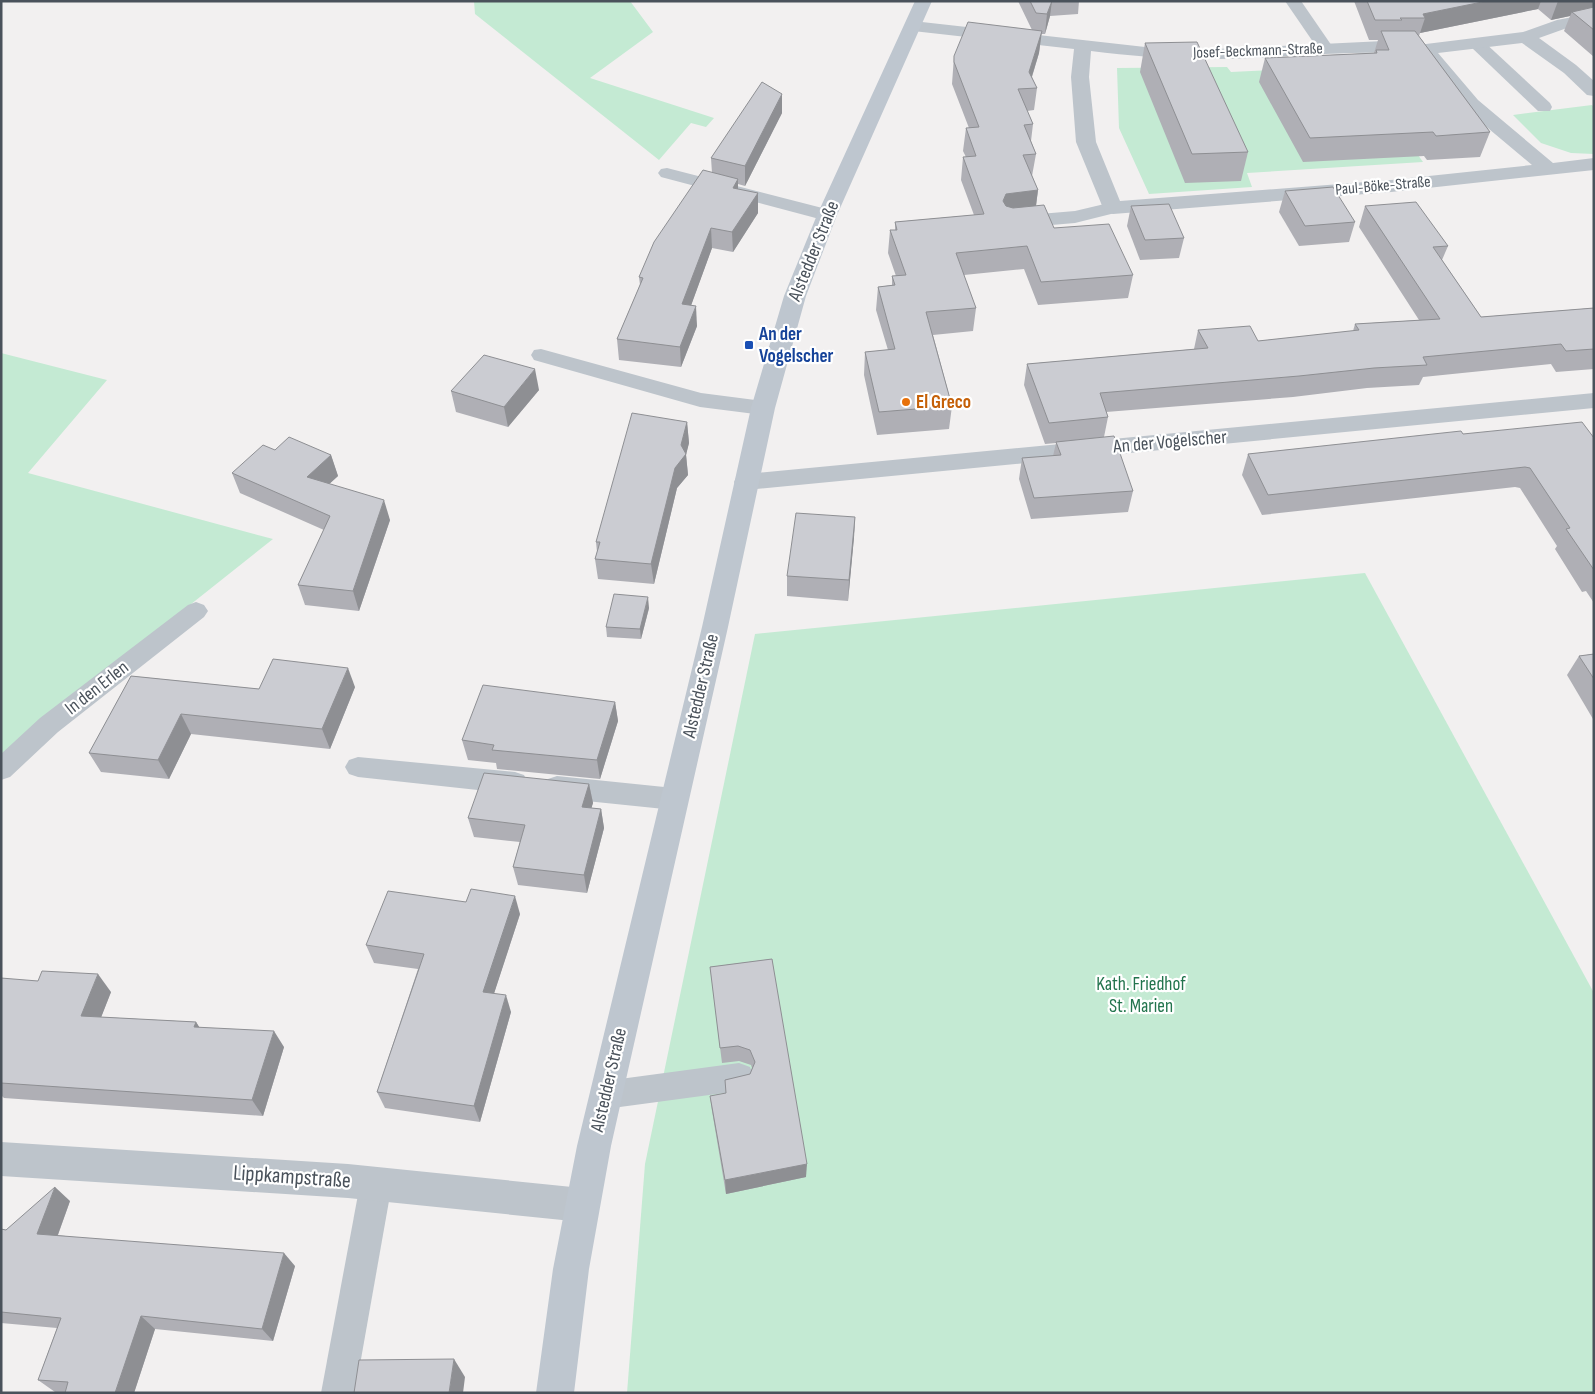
<svg xmlns="http://www.w3.org/2000/svg" width="1595" height="1394" font-family="'Sofia Sans Condensed',sans-serif">
<style>
.green{fill:#c4ead3}
.lines{fill:none;stroke-linecap:round;stroke-linejoin:round}
.lane{fill:#bdc4cb;fill-rule:evenodd}
.street{fill:#bdc4cb;fill-rule:evenodd}
.secondary{fill:#bec6cf;fill-rule:evenodd}
.wall{fill:#afafb5}
.shaded-wall{fill:#8e8f93}
.building{fill:#cbccd2;stroke:#8e8f93}
.transit-dot{fill:#1a4fb4;stroke:#fff;stroke-width:2}
.food-dot{fill:#e8710a;stroke:#fff;stroke-width:2}
.labels{text-anchor:middle;dominant-baseline:central;stroke-width:4.5;stroke-linejoin:round;paint-order:stroke}
.far-street-label{font-size:16px;fill:#4a525b;stroke:#fff}
.street-label{font-size:19px;fill:#4a525b;stroke:#fff}
.transit-label{font-size:19px;font-weight:bold;fill:#164399;stroke:#fff;text-anchor:start}
.food-label{font-size:19px;font-weight:bold;fill:#c56008;stroke:#fff;text-anchor:start}
.park-label{font-size:19px;fill:#22744d;stroke:#fff}
.near-street-label{font-size:22px;fill:#4a525b;stroke:#fff}
</style>
<rect width="100%" height="100%" fill="#f2f0f0"/>
<g class="green">
<path d="M474 1H630L653 32 590 78 714 118 706 127 691 123 659 160 475 14Z"/>
<path d="M1355 66 1423 162 1247 173 1252 187 1149 194 1119 128 1117 68 1227 67 1231 72Z"/>
<path d="M1592 105 1594 107V154L1571 153 1541 143 1513 115Z"/>
<path d="M1 353 107 380 28 473 273 539 1 755Z"/>
<path d="M1365 573 1594 993V1393H627L645 1164 755 634Z"/>
</g>
<g class="lines">
<g class="lane">
<path d="M1285 1H1301L1334 49 1332 52H1320Z"/>
<path d="M1476 38 1482 40 1550 103 1552 107 1550 111H1538L1470 46 1468 43 1470 40Z"/>
<path d="M667 168 834 211 836 215 834 219 827 221 661 177 658 173 661 169Z"/>
<path d="M1113 202 1119 204 1122 208 1119 212 1075 223 1016 228 1009 226 1007 222 1009 218 1016 216 1075 211Z"/>
<path d="M541 349 701 393 763 401 770 403 774 408 770 413 763 415 700 407 534 360 531 355 534 350Z"/>
<path d="M196 602 204 605 208 611 204 617 58 732 10 777 1 780V754L40 718 188 605Z"/>
<path d="M358 757 515 772 524 775 528 783 524 791 515 794 358 777 349 774 345 767 349 760Z"/>
<path d="M557 776 674 788 683 791 687 799 683 807 674 810 557 798 548 795 544 787 548 779Z"/>
<path d="M739 1063 750 1067 754 1077 750 1087 739 1091 605 1109 594 1105 590 1095 594 1085 605 1081Z"/>
<path d="M376 1168 387 1173 392 1184 355 1393H321L360 1184 365 1173Z"/>
</g>
<g class="street">
<path d="M1594 13V23L1567 28 1539 38 1576 65 1594 81V96L1587 95 1564 73 1522 43 1438 53 1478 100 1553 163 1594 158V170L1391 192 1113 214 1106 212 1103 208 1076 142 1071 77 1074 49 913 31 907 30 904 26 907 22 913 21 1154 48 1217 49 1384 41 1426 44 1523 32 1557 20ZM1091 51C1133 56 1175 60 1217 59 1286 58 1354 49 1423 54L1422 56 1425 60 1464 108 1532 165 1391 180 1120 201 1096 142 1089 77Z"/>
<path d="M1594 393V408L746 490 737 488 734 482 737 476 746 474Z"/>
<path d="M1 1142 348 1164 582 1188 594 1193 600 1205 594 1217 582 1222 348 1198 1 1176Z"/>
</g>
<path class="secondary" d="M915 1H932L837 215 806 296 775 408 728 627 611 1146 589 1269 574 1393H536L553 1269 577 1146 702 627 751 408 784 296 817 215Z"/>
</g>
<g class="wall">
<path d="M1018 1H1079L1078 14 1050 16 1045 34H1041L1039 53 1032 77 1037 88 1034 110 1027 111 1033 124 1031 141 1036 154 1032 176 1038 190 1036 206 1054 228 1133 275 1128 298 1038 305 1024 269 964 275 976 308 973 331 933 335 952 406 949 429 877 435 864 375 865 352 888 350 876 310 878 287 892 285V276H896L888 253 890 230H895V222L974 215 961 180 963 157H966L963 151 966 128H969L952 84 954 56 1032 30Z"/>
<path d="M1354 1H1594V57L1564 31 1570 16 1551 20 1538 9 1420 33 1419 36 1490 132 1480 157 1427 160 1424 156 1303 162 1259 82 1265 58 1374 53 1378 40H1369Z"/>
<path d="M1145 43 1248 152 1241 181 1185 183 1140 72Z"/>
<path d="M782 94V113L745 186 738 184V189L758 193V213L733 252 712 248 691 305 697 326 681 367 619 360 617 339 640 285 639 277 712 173 711 158Z"/>
<path d="M1285 191 1355 222 1349 242 1299 246 1279 212Z"/>
<path d="M1131 206 1184 238 1179 258 1140 260 1127 226Z"/>
<path d="M1365 206 1448 246 1442 260 1481 317 1594 308V369L1556 372 1551 364 1423 377 1419 385 1367 388 1293 397 1106 412 1108 417 1104 437 1133 491 1128 512 1031 519 1019 479 1022 458 1053 456 1056 443 1045 444 1024 385 1027 364 1194 349 1198 330 1258 341 1353 331 1355 324 1419 320 1359 227Z"/>
<path d="M539 390 508 427 456 412 451 391Z"/>
<path d="M687 422 689 443 686 454 688 475 677 488 654 584 598 579 595 559 597 552 596 542Z"/>
<path d="M1463 434 1594 438V603L1586 591 1582 592 1555 549 1557 546 1520 488 1515 487 1262 515 1242 475 1248 454Z"/>
<path d="M275 450 331 455 338 476 329 484 390 520 359 611 305 605 298 585 324 530 240 493 232 473Z"/>
<path d="M855 517 854 537 848 601 787 596V576Z"/>
<path d="M649 608 641 639 607 637 606 627Z"/>
<path d="M1594 654V719H1593L1567 675 1579 656Z"/>
<path d="M131 676 259 689 355 687 330 749 191 734 169 779 101 772 89 753Z"/>
<path d="M615 702 618 721 600 779 497 769 496 763 468 760 462 740Z"/>
<path d="M589 784 593 803 591 808 601 809 604 828 587 893 518 885 513 867 520 842 474 837 468 818Z"/>
<path d="M520 914 494 993 511 1012 480 1122 385 1108 377 1092 418 969 374 963 366 945Z"/>
<path d="M772 959 806 1177 726 1194 712 1111 710 1096 726 1093 725 1080 750 1074 752 1068 751 1065 739 1061 722 1063 710 967Z"/>
<path d="M1 978 111 992 101 1017 196 1022 199 1027 284 1047 263 1116 4 1098 1 1095Z"/>
<path d="M70 1201 58 1235 295 1266 273 1341 155 1329 134 1393H65L55 1392 38 1380 57 1328 1 1323V1229L6 1230Z"/>
</g>
<g class="shaded-wall">
<path d="M1052 1 1050 16 1045 34 1047 14Z"/>
<path d="M1487 1H1541L1538 9 1420 33 1425 18 1423 14Z"/>
<path d="M1558 1H1594V12H1572L1570 16 1551 20Z"/>
<path d="M1042 31 1039 53 1028 89 1029 72Z"/>
<path d="M782 94V113L745 186V166Z"/>
<path d="M738 179V199L733 188Z"/>
<path d="M1038 190 1035 213 1003 217V201L1006 194Z"/>
<path d="M758 193V213L733 252 732 232Z"/>
<path d="M711 228 712 248 684 325 682 304Z"/>
<path d="M696 306 697 326 681 367 680 347Z"/>
<path d="M535 369 539 390 508 427 504 407Z"/>
<path d="M687 422 689 443 686 455 688 475 677 488 654 584 651 564 675 468Z"/>
<path d="M331 455 338 476 314 498 307 477Z"/>
<path d="M384 500 390 520 359 611 353 591Z"/>
<path d="M855 517 854 537 848 601 849 580Z"/>
<path d="M648 597 649 608 641 639 640 629Z"/>
<path d="M348 668 355 687 330 749 322 729Z"/>
<path d="M615 702 618 721 600 779 597 760Z"/>
<path d="M181 714 191 734 169 779 158 760Z"/>
<path d="M589 784 593 803 586 826 582 807Z"/>
<path d="M601 809 604 828 587 893 584 875Z"/>
<path d="M515 896 520 914 489 1009 483 992Z"/>
<path d="M98 974 111 992 95 1033 81 1016Z"/>
<path d="M506 995 511 1012 480 1122 474 1106Z"/>
<path d="M196 1022 207 1039 194 1027Z"/>
<path d="M274 1031 284 1047 263 1116 252 1100Z"/>
<path d="M807 1164 806 1177 726 1194 725 1180Z"/>
<path d="M55 1187 70 1201 53 1248 37 1234Z"/>
<path d="M284 1253 295 1266 273 1341 262 1329Z"/>
<path d="M141 1316 155 1329 134 1393H115Z"/>
<path d="M454 1359 465 1377 463 1393H449Z"/>
</g>
<g class="building">
<path d="M1030 1H1052L1047 14 1036 13Z"/>
<path d="M1367 1H1487L1423 14 1425 18H1400L1402 20H1375Z"/>
<path d="M1594 7V30L1572 12Z"/>
<path d="M968 22 1042 31 1029 72 1037 88 1018 89 1033 124 1024 125 1036 154 1023 155 1038 190 1006 194 1003 201 1006 206 1013 208 1044 205 1054 228 1109 224 1133 275 1041 282 1027 246 956 253 976 308 926 312 952 406 879 412 865 352 895 349 878 287 895 285 892 276 906 275 890 230H897L895 222 984 214 963 157 976 156 966 128 979 127 954 62V56Z"/>
<path d="M1381 31H1415L1490 132 1436 136 1433 132 1310 138 1265 58 1377 53 1376 50H1389Z"/>
<path d="M1197 42 1248 152 1192 154 1145 43Z"/>
<path d="M762 82 782 94 745 166 711 158Z"/>
<path d="M703 170 738 179 733 188 758 193 732 232 711 228 682 304 696 306 680 347 617 339 643 278 639 277 654 242Z"/>
<path d="M1333 187 1355 222 1305 226 1285 191Z"/>
<path d="M1416 202 1448 246 1433 247 1481 317 1594 308V349L1566 351 1561 344 1423 357 1427 365 1374 368 1299 376 1100 393 1108 417 1049 423 1027 364 1208 348 1198 330 1250 326 1258 341 1359 330 1355 324 1440 319 1365 206Z"/>
<path d="M1169 204 1184 238 1145 240 1131 206Z"/>
<path d="M484 355 535 369 504 407 451 391Z"/>
<path d="M632 413 687 422 681 445 686 454 675 468 651 564 595 559 600 542H596Z"/>
<path d="M1582 422 1594 438V570L1566 529 1570 528 1530 468 1525 467 1268 495 1248 454 1461 431 1463 434Z"/>
<path d="M1114 436 1133 491 1034 498 1022 458 1061 455 1056 442Z"/>
<path d="M289 437 331 455 307 477 384 500 353 591 298 585 330 516 232 473 263 445 275 450Z"/>
<path d="M796 513 855 517 849 580 787 576Z"/>
<path d="M614 594 648 597 640 629 606 627Z"/>
<path d="M1594 654V679L1579 656Z"/>
<path d="M273 659 348 668 322 729 181 714 158 760 89 753 131 676 259 689Z"/>
<path d="M483 685 615 702 597 760 492 750 494 745 462 740Z"/>
<path d="M484 773 589 784 582 807 601 809 584 875 513 867 525 825 468 818Z"/>
<path d="M471 889 515 896 483 992 506 995 474 1106 377 1092 424 954 366 945 388 891 466 902Z"/>
<path d="M772 959 807 1164 725 1180 710 1096 726 1093 725 1080 750 1074 755 1062 750 1050 738 1046 720 1048 710 967Z"/>
<path d="M42 971 98 974 81 1016 196 1022 194 1027 274 1031 252 1100 1 1083V978L38 981Z"/>
<path d="M55 1187 37 1234 284 1253 262 1329 141 1316 115 1393H65L68 1382 38 1380 61 1318 1 1312V1229L6 1230Z"/>
<path d="M454 1359 449 1393H354L359 1360Z"/>
</g>
<rect class="transit-dot" x="744" y="340" width="10" height="10" rx="2.5"/>
<circle class="food-dot" cx="906" cy="402" r="5"/>
<g class="labels">
<g class="far-street-label">
<text transform="translate(1258 51) rotate(-2)">Josef-Beckmann-Straße</text>
<text transform="translate(1383 186) rotate(-5)">Paul-Böke-Straße</text>
</g>
<g class="street-label">
<text transform="translate(814 251) rotate(-68)">Alstedder Straße</text>
<text transform="translate(1170 442) rotate(-5)">An der Vogelscher</text>
<text transform="translate(701 686) rotate(-77)">Alstedder Straße</text>
<text transform="translate(97 688) rotate(-38)">In den Erlen</text>
<text transform="translate(609 1080) rotate(-77)">Alstedder Straße</text>
</g>
<g class="transit-label">
<text x="759" y="334">An der<tspan x="759" dy="22">Vogelscher</tspan></text>
</g>
<g class="food-label">
<text x="916" y="402">El Greco</text>
</g>
<g class="park-label">
<text x="1141" y="984">Kath. Friedhof<tspan x="1141" dy="22">St. Marien</tspan></text>
</g>
<g class="near-street-label">
<text transform="translate(292 1177) rotate(4)">Lippkampstraße</text>
</g>
</g>
<rect width="1595" height="1394" fill="none" stroke="#4a525b" stroke-width="5"/>
</svg>
